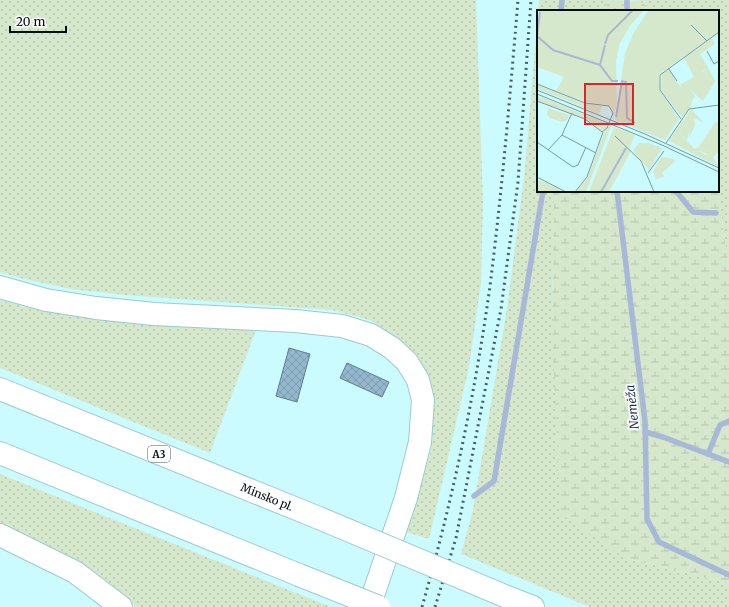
<svg xmlns="http://www.w3.org/2000/svg" width="729" height="607" font-family="Merriweather,serif">
<style>
.grass{fill:url(#grass-dots)}
.wetland{fill:url(#wetland-marsh)}
.lines{fill:none;stroke-linecap:round;stroke-linejoin:round}
.stream{stroke:#aab8d7;stroke-width:5.5}
.building{fill:url(#building-cross-hatch);stroke:#5d7f93}
.trunk-casing{stroke:#9ccbce;stroke-width:24}
.trunk{stroke:#fff;stroke-width:22}
.rail{stroke:#465f61;stroke-width:3;stroke-dasharray:2 4;stroke-linecap:butt}
.trunk-bridge-casing{stroke:#9ccbce;stroke-width:24;stroke-linecap:butt}
.trunk-bridge{stroke:#fff;stroke-width:22}
.labels{text-anchor:middle;dominant-baseline:central;stroke-width:3.5;stroke-linejoin:round;paint-order:stroke}
.shield{fill:#fefefe;stroke:#4d5757;stroke-width:1}
.shield-label{font-size:10px;font-weight:bold;fill:#010f10}
.street-label{font-size:11px;fill:#010f10;stroke:#fefefe}
.water-label{font-size:12px;font-style:italic;fill:#1d2c55;stroke:#fefefe}
.inset-river{fill:none;stroke:#aab8d7;stroke-width:2}
.inset-road{fill:none;stroke:#7a9d9f;stroke-width:1}
.view{fill:#d62828;fill-opacity:0.15;stroke:#d62828;stroke-width:2}
.inset-edge{fill:none;stroke:#010f10;stroke-width:2}
</style>
<defs>
<pattern id="grass-dots" width="8" height="8" patternUnits="userSpaceOnUse"><rect width="8" height="8" fill="#d5e8cb"/><path d="M2 2h.1M6 6h.1" fill="none" stroke="#b5c6ad" stroke-width="1.8" stroke-linecap="round"/></pattern>
<pattern id="wetland-marsh" width="20" height="14" patternUnits="userSpaceOnUse"><rect width="20" height="14" fill="#d5e8cb"/><path d="M1 5h8M5 5V1M11 12h8M15 12V8" fill="none" stroke="#b5c6ad"/></pattern>
<pattern id="building-cross-hatch" width="8" height="8" patternUnits="userSpaceOnUse"><rect width="8" height="8" fill="#93b7cc"/><path d="M0 0l8 8M0 8l8-8" fill="none" stroke="#7d9cae"/></pattern>
</defs>
<rect width="100%" height="100%" fill="#cbfbfe"/>
<g class="grass">
<path d="M0 0H476L483 202 481 283 469 367 429 539 406 532 431 451 433 428V395L421 365 397 337 370 320 332 310 126 295 71 289 20 278 0 272Z"/>
<path d="M539 0H612L598 9V11H538V191H554L552 321 625 558 729 583V607H590L461 554 473 510 507 309 525 169Z"/>
<path d="M625 0H729V269L718 191V11H652L640 1Z"/>
<path d="M0 300 34 309 93 319 256 330 210 453 0 368Z"/>
<path d="M0 474 331 607H136C99 567 49 547 0 525Z"/>
</g>
<g class="wetland">
<path d="M612 0 640 1 652 11H598V9Z"/>
<path d="M554 191H718L729 269V583L625 558 560 514 552 321Z"/>
</g>
<g class="lines">
<g class="stream">
<path d="M561 11 562 0"/>
<path d="M627 11V0"/>
<path d="M617 191 645 421 647 519 659 542 729 575"/>
<path d="M676 191 693 212 716 213"/>
<path d="M645 432 663 437 729 462"/>
<path d="M708 454 720 425 729 421"/>
<path d="M474 496 494 481 543 191"/>
</g>
</g>
<g class="building">
<path d="M289 348 310 354 297 402 276 396Z"/>
<path d="M347 363 389 382 382 397 340 378Z"/>
</g>
<g class="lines">
<defs>
<g id="trunk">
<path d="M0 287 46 300 96 308 154 314 295 321 342 326 371 335 392 348 407 362 418 380 423 400 420 442 406 498 369 607"/>
<path d="M0 389 319 518"/>
<path d="M0 453 299 575"/>
<path d="M0 535 75 572 121 607"/>
<path d="M512 599 533 607"/>
</g>
</defs>
<use href="#trunk" class="trunk-casing"/>
<use href="#trunk" class="trunk"/>
<g class="rail">
<path d="M422 607C452 502 475 395 490 286 502 191 510 96 518 0"/>
<path d="M435 607 456 538 501 309 518 182 531 0"/>
</g>
<defs>
<g id="trunk-bridge">
<path d="M319 518 512 599"/>
<path d="M299 575 379 607"/>
</g>
</defs>
<use href="#trunk-bridge" class="trunk-bridge-casing"/>
<use href="#trunk-bridge" class="trunk-bridge"/>
</g>
<g class="labels">
<rect class="shield" x="148" y="446" width="22" height="16" rx="3"/>
<g class="shield-label">
<text x="159" y="454">A3</text>
</g>
<g class="street-label">
<text transform="translate(267 497) rotate(22)">Minsko pl.</text>
</g>
<g class="water-label">
<text transform="translate(632 407) rotate(-96)">Nemėža</text>
</g>
</g>
<g transform="translate(537 10)">
<rect width="182" height="182" fill="#cbfbfe"/>
<path d="M3 0H107L93 16 82 35 79 52 80 93 76 109 74 96 49 92 19 81 27 67 0 57V11ZM112 0H121L115 5 144 23 156 18 152 14 156 11 165 7 155 0H182V22L122 64V79L142 109 128 130 78 110 88 43 97 22ZM87 75 95 87 101 113 84 95ZM152 48 156 49 166 62 171 57 178 71 166 91 151 78 143 75 157 67 148 50ZM125 63 139 71 155 91 153 98 145 107 124 80ZM0 75 46 93 65 96 62 104 0 78ZM0 86 9 89 71 114 67 121 62 120 51 110 0 91ZM178 112 182 113V140L176 148 182 157 132 131 133 127 169 145 174 141 162 137ZM147 113 153 120 150 130 142 123ZM72 115 74 116 49 182H39L50 169 67 123ZM77 117 98 125 92 139 94 141 72 182H52Z" fill="#d5e8cb" fill-rule="evenodd"/>
<path d="M175 28 178 34 163 44 171 57 161 65 156 62V49L148 50 147 48ZM132 59 143 76 149 75 158 86 155 91 139 71 127 66 125 63ZM154 99 166 112 157 108 158 115 152 128 153 120 148 113 142 123 158 139 162 137 174 141 172 145 163 141 160 143 144 133 133 129ZM125 147 137 149 138 151 125 163 127 167 119 169 116 161Z" fill="#d5e8cb"/>
<path d="M90 74 95 87 101 114 85 108 84 86 87 75Z" fill="#d5e8cb"/>
<path d="M121 0H155L166 7 161 15 155 11 152 14 156 18 144 23 114 5ZM102 133H111L125 138 112 160 96 141ZM2 170 21 178 24 182H0Z" fill="#d5e8cb"/>
<path d="M11 98 32 105 30 110 26 112 13 108 10 104Z" fill="#d5e8cb"/>
<path class="inset-river" d="M0 25 3 2M0 26 16 40 63 55M68 34 71 25 96 0M68 35 63 55 75 71H81M84 71 89 72 90 108 98 113M79 107 85 72M64 182 89 138"/>
<path class="inset-road" d="M154 15 170 31M170 41 177 54 182 51M131 58 140 71M0 74 48 93 72 96 76 103 70 118 65 122 48 109 0 91M0 80 108 124 182 158M0 84 125 135 182 162M144 109 123 80V65L182 22M25 125 59 143M78 126 104 151 117 182M0 132 36 157 41 155 49 137M129 133 152 99 182 95M11 140 25 125 35 103M111 163 127 141M0 167 29 182M38 182 50 167 66 122"/>
<path class="view" d="M48 74H96V114H48Z"/>
<rect width="182" height="182" class="inset-edge"/>
</g>
<path d="M10 26v6h56v-6" fill="none" stroke="#010f10" stroke-width="2"/>
<text x="16" y="26" font-size="12" fill="#010f10" stroke="#fefefe" stroke-width="3" paint-order="stroke">20 m</text>
</svg>
